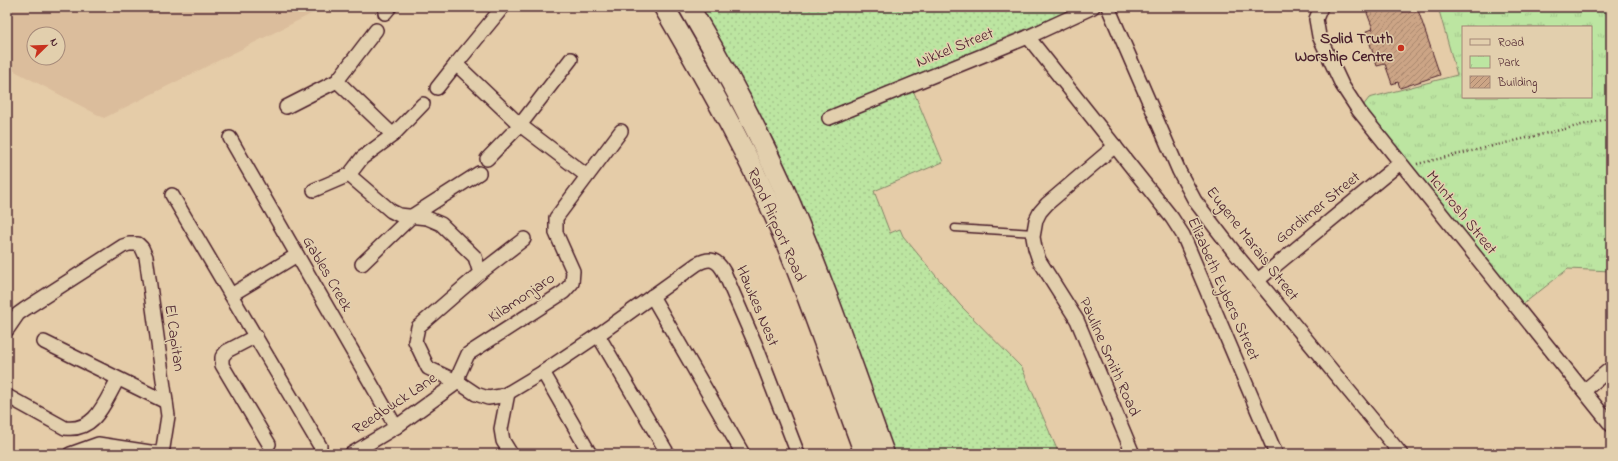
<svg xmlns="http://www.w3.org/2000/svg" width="1618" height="461" font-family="'Indie Flower',sans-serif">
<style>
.built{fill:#dbbd9c;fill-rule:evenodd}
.grass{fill:url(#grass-dots);stroke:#838266}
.park{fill:url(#park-tufts);stroke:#838266;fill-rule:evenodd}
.building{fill:url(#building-hatch);stroke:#4a1f2b}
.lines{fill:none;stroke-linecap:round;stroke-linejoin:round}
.lane-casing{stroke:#4a1f2b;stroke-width:9}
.street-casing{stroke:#4a1f2b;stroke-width:16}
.primary-casing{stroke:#4a1f2b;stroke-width:23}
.path{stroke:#4a1f2b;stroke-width:2.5;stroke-dasharray:1 3;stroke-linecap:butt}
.lane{stroke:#e2cfad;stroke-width:6}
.street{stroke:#e2cfad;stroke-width:13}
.primary{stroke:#e2cfad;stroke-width:20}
.poi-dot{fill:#c8321e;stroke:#e2cfad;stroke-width:1.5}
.labels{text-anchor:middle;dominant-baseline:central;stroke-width:3;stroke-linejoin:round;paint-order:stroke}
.poi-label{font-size:16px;font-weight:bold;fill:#4a1f2b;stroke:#e2cfad;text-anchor:end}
.street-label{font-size:16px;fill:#4a1f2b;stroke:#e2cfad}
</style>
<defs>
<pattern id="grass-dots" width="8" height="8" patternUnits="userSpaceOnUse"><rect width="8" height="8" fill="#bce5a1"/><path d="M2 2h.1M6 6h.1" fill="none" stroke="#a3c48b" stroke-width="1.8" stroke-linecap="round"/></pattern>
<pattern id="park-tufts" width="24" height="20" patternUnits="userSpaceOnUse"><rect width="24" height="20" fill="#bce5a1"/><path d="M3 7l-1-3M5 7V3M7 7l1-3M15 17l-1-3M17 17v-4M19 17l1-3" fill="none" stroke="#a3c48b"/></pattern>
<pattern id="building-hatch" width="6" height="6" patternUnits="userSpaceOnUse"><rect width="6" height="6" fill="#cca586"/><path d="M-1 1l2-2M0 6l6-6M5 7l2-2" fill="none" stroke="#a8866e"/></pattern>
</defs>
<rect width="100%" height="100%" fill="#e5cca8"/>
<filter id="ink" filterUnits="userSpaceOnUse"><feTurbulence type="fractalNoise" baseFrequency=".025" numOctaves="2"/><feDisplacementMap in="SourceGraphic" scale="8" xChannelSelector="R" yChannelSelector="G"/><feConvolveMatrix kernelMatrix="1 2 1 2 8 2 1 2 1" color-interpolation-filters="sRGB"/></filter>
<g filter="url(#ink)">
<path class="built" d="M7 7H323L321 9 104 118 7 67ZM34 34H58V58H34Z"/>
<path class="grass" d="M699 7H1079L908 78 943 162 874 191 890 233 900 229 903 236 960 305 1022 368 1059 454H894L822 253 778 149 735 68Z"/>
<path class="park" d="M1438 7H1611V271L1568 269 1522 305 1363 106 1369 98 1457 75ZM1463 27H1591V97H1463Z"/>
<path class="building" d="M1377 7H1417L1440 75 1400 88 1398 82 1392 84 1385 64 1377 66 1366 31 1373 29 1367 13 1378 9Z"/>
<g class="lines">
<defs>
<path id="lane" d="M955 228 1034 233"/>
<g id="street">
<path d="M501 7 502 8 456 64 520 125 587 176"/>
<path d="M1108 7 1179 171 1195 201 1235 253 1401 454"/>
<path d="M1321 7 1316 19 1319 36 1342 85 1359 111 1611 425"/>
<path d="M385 13 390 7"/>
<path d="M376 30 337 81 393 135 362 158 349 175 391 211 399 215 427 218 441 224 475 257 480 273 418 327 415 341 428 368 458 382 476 394 488 398 501 396 508 393 543 372 598 335 697 264C710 257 717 259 724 272L757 348 798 454"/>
<path d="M1028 37 1172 218 1183 235 1276 454"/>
<path d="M437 88 456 64"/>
<path d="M286 107 337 81"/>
<path d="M829 118 1028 37 1093 7"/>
<path d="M393 135 423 104"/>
<path d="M230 138 396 427"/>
<path d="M1115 146 1047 204 1040 212 1036 220 1033 237 1035 248 1039 260 1077 320 1133 454"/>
<path d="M487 159 520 125 571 59"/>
<path d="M314 190 349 175"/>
<path d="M172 195 320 446"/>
<path d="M362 264 412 216 479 173"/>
<path d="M480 273 524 239"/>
<path d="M1258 280 1400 163"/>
<path d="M231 295 297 255"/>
<path d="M652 296 743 454"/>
<path d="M7 330 18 314 25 309 123 246 129 244H138L142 248 146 257 168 416 162 454"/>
<path d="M598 335 668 454"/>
<path d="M256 336 227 351 222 357V365L269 444"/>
<path d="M44 342 166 402"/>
<path d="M543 372 590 454"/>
<path d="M458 382 459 374 468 354 564 292 572 283 573 271 556 233V218L621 131"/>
<path d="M1584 391 1611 368"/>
<path d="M508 393 501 429 503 441 511 454"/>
<path d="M7 396 65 428C96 432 105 401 118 379"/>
<path d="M70 454 98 444 163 454"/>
<path d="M351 454 396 427 458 382"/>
</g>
<g id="primary">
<path d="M664 7C710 86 756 167 790 252 817 319 840 387 865 454"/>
<path d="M689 7C724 66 755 125 783 187 821 274 852 365 884 454"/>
</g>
</defs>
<use href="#lane" class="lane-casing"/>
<use href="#street" class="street-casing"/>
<use href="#primary" class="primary-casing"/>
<path class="path" d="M1417 164 1611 118"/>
<use href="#lane" class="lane"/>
<use href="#street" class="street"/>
<use href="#primary" class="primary"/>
</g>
</g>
<circle class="poi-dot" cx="1401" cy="48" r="4"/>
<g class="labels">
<g class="poi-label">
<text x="1393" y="39">Solid Truth<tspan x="1393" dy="18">Worship Centre</tspan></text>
</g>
<g class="street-label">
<text transform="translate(955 48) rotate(-22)">Nikkel Street</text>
<text transform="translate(1318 208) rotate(-39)">Gordimer Street</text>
<text transform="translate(1461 213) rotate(51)">McIntosh Street</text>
<text transform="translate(776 225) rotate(66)">Rand Airport Road</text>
<text transform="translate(1252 244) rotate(52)">Eugene Marais Street</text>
<text transform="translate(327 274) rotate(60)">Gables Creek</text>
<text transform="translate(1223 289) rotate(66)">Elizabeth Eybers Street</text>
<text transform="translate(522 298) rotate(-34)">Kilamonjaro</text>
<text transform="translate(757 306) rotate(67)">Hawkes Nest</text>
<text transform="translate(174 338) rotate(82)">El Capitan</text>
<text transform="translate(1109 357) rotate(66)">Pauline Smith Road</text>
<text transform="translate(395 404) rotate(-34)">Reedbuck Lane</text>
</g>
</g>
<rect width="1618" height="461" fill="none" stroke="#e2cfad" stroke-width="24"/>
<rect x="12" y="12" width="1594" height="437" fill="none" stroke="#4a1f2b" stroke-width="1.5" filter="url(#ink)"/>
<rect x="1462" y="26" width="130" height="72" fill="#e2cfad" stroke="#a58979"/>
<rect x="1470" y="39" width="20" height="6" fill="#e2cfad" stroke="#a58979"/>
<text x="1498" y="46" font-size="12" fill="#4a1f2b">Road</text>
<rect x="1470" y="56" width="20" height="12" fill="url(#park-tufts)" stroke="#a58979"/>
<text x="1498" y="66" font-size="12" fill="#4a1f2b">Park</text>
<rect x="1470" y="76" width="20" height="12" fill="url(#building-hatch)" stroke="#a58979"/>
<text x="1498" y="86" font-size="12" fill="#4a1f2b">Building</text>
<g transform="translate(46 46) rotate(67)"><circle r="19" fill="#e2cfad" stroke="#a58979"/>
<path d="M0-3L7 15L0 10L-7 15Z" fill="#c8321e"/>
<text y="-6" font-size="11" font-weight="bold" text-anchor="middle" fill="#4a1f2b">N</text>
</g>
</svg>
